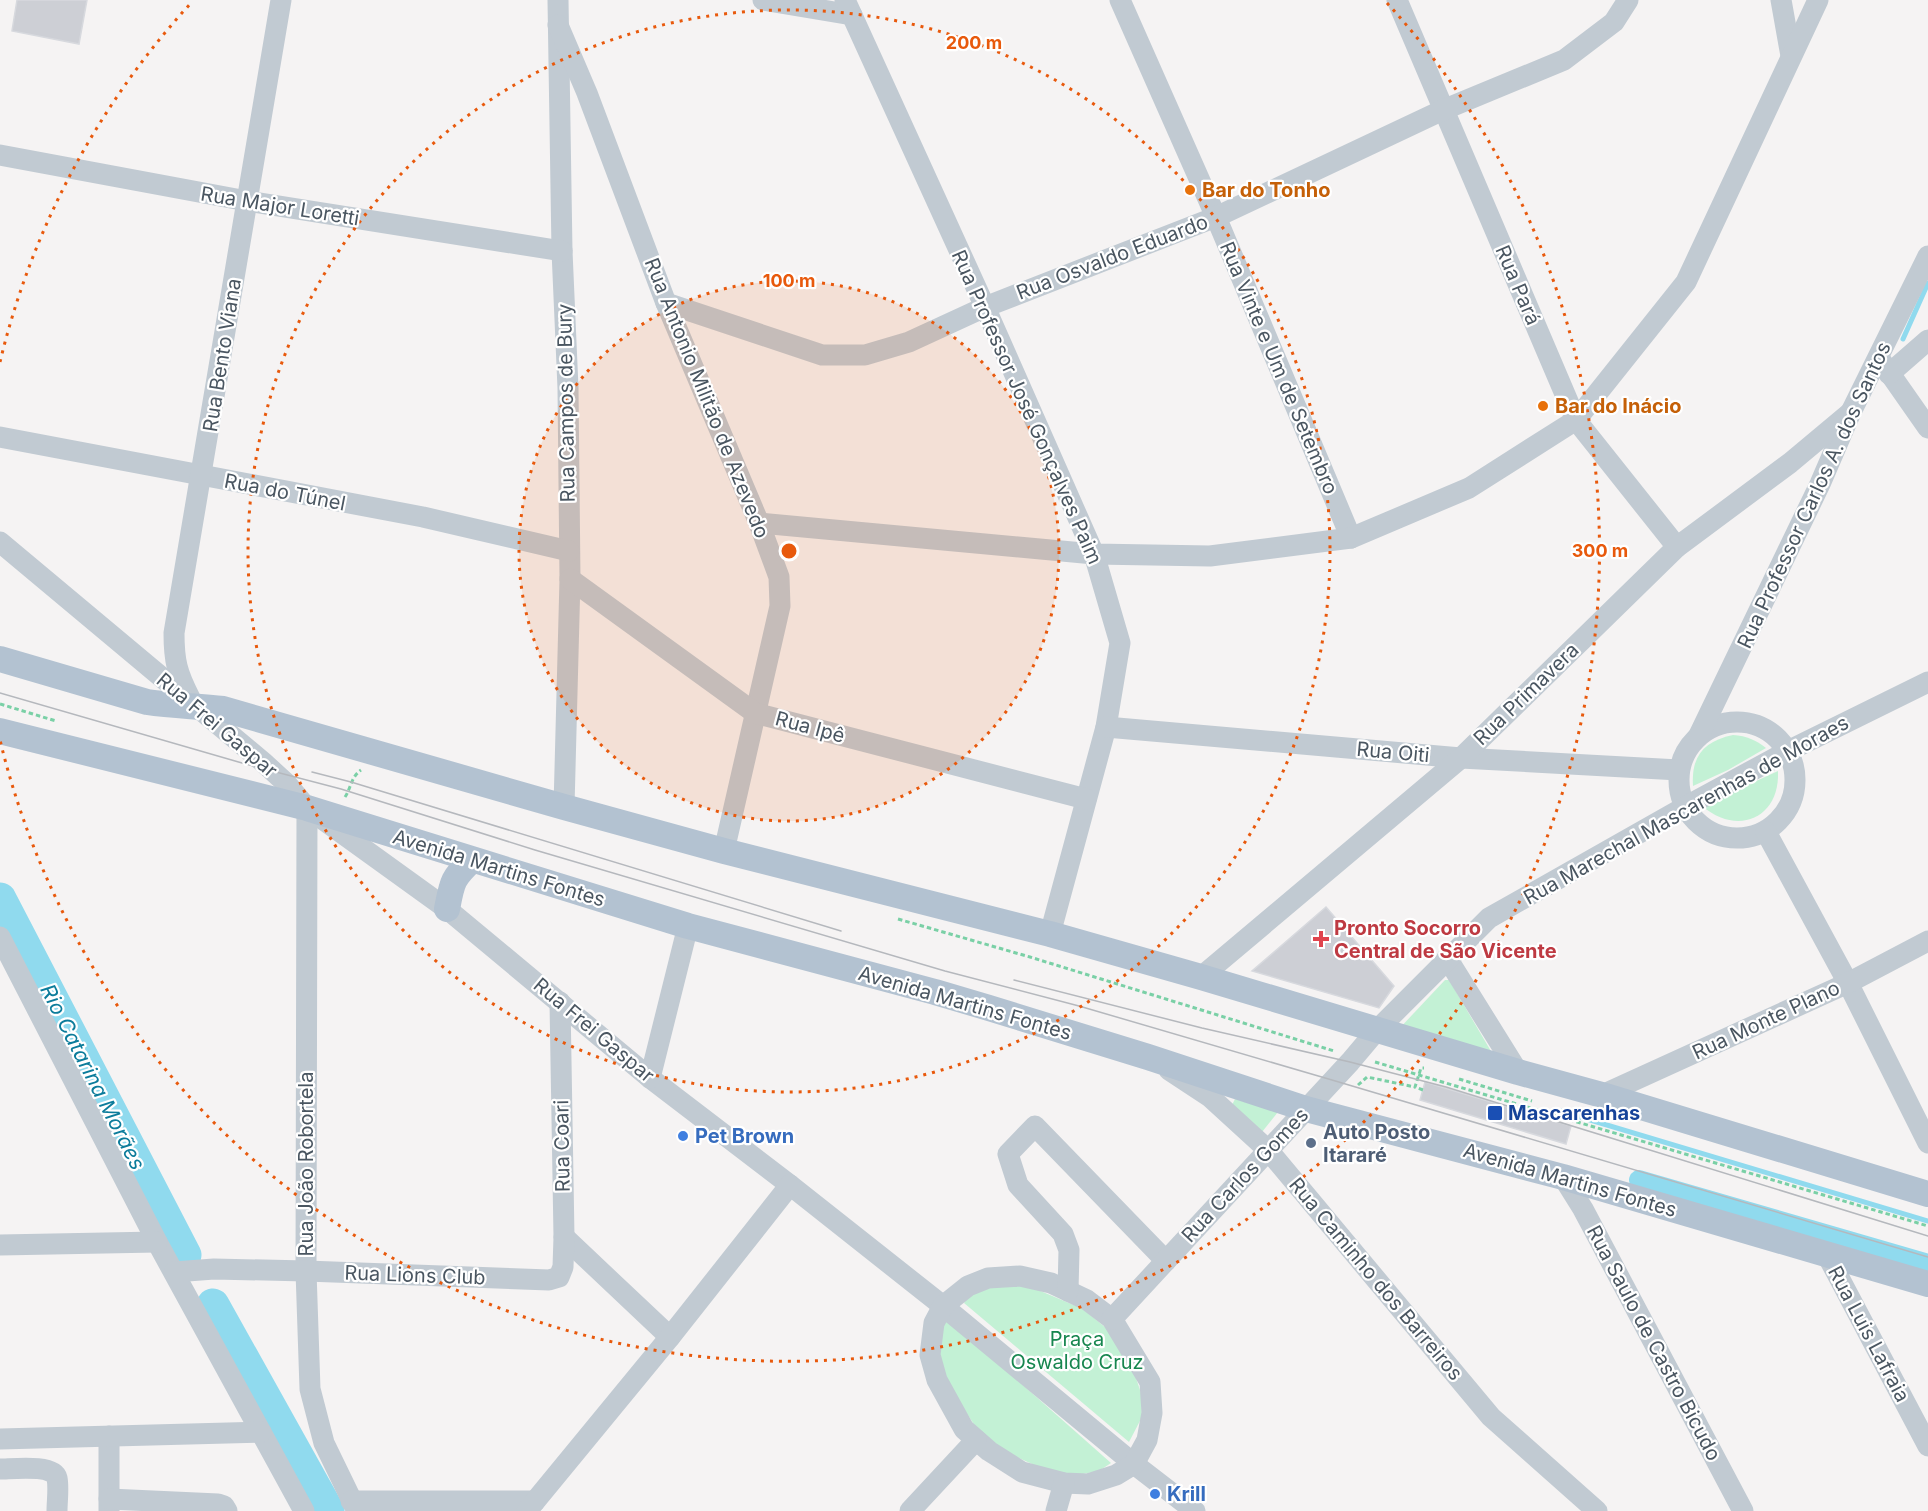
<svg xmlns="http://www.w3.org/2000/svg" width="1928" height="1511" font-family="Inter,sans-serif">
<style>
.green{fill:#c3f1d5}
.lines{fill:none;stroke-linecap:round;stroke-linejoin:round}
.stream{stroke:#90daee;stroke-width:5}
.canal{stroke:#90daee;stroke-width:20}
.river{stroke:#90daee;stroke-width:33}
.building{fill:#cdcfd5;stroke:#d7d9de;stroke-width:1.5}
.path{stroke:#7ad0a6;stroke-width:3;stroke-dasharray:4.5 3;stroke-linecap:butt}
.minor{stroke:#c1cad2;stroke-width:21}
.major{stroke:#b3c2d1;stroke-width:26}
.tram{stroke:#b5b8bd;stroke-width:1.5}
.ring{fill:none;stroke:#e8590c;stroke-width:3;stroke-dasharray:3 6}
.food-dot{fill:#e8710a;stroke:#fff;stroke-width:2}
.health-dot{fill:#e0444e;stroke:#fff;stroke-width:2}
.transit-dot{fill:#1a4fb4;stroke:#fff;stroke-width:2}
.shop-dot{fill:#3f7fe0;stroke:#fff;stroke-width:2}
.service-dot{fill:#5c6f8a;stroke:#fff;stroke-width:2}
.labels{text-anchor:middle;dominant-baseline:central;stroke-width:4.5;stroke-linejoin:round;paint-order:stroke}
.food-label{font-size:20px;font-weight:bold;fill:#c56008;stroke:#fff;text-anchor:start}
.street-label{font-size:20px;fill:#4a5661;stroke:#fff}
.health-label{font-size:20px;font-weight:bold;fill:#be3a42;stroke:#fff;text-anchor:start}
.transit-label{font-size:20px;font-weight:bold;fill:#164399;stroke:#fff;text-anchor:start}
.service-label{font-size:20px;font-weight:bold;fill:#4e5e75;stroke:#fff;text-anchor:start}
.shop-label{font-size:20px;font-weight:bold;fill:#366cbe;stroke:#fff;text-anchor:start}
.park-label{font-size:20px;fill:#17864f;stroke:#fff}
.water-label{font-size:21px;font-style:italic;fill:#0c7c9b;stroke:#fff}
.centre{fill:#e8590c;stroke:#fff;stroke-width:3}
.ring-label{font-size:18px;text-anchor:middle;font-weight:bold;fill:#e8590c;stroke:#fff;stroke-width:4.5;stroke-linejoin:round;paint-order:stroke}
</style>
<rect width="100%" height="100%" fill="#f5f3f3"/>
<g class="green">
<path d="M1733 735C1747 736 1756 740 1766 748L1728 770 1693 786C1691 756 1704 741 1733 735Z"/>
<path d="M1778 771C1780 819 1737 836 1702 806Z"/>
<path d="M1445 980H1449L1451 983 1492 1053 1398 1030Z"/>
<path d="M1235 1099 1278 1112 1262 1132 1232 1105Z"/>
<path d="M1024 1284 1083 1309 1111 1332 1131 1363 1141 1393 1142 1417 1129 1442 964 1303 969 1295 992 1286Z"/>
<path d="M946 1317 1111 1463 1099 1471 1077 1475 1052 1473 1003 1451 979 1432 956 1397 941 1366 937 1344Z"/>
</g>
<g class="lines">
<g class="stream">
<path d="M1903 339 1928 283"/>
<path d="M1560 1111 1928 1221"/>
</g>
<path class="canal" d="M1639 1180 1928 1264"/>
<g class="river">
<path d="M0 899 185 1255"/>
<path d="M213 1305 328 1511"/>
</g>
</g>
<g class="building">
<path d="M17 0H87L79 44 12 31Z"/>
<path d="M1326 907 1394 986 1379 1008 1252 971Z"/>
<path d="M1425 1082 1571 1126 1566 1144 1420 1100Z"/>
</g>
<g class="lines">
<g class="path">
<path d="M0 704 56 721"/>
<path d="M345 797C351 788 351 777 361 770"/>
<path d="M898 919 1030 957 1334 1051"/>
<path d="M1375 1062 1928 1226"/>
<path d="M1459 1079 1532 1101"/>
<path d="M1358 1085 1367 1077 1415 1087"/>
<path d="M1423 1090 1415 1087 1421 1068H1424"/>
</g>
<g class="minor">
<path d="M558 0 562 251 568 388 570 579 564 807"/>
<path d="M763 0 852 15"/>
<path d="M845 0 985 307 1094 554 1120 643 1106 727 1050 934"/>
<path d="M1120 0 1216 217 1351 538"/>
<path d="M1397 0 1576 420 1677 547"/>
<path d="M1781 0 1791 56"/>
<path d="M558 25 587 93 666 303 759 523 779 577 780 606 724 851"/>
<path d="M0 155 247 201 562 251"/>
<path d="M666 303 822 355H865L909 342 985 307 1216 217 1443 110 1564 60 1614 22 1628 0"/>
<path d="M1879 358 1928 428"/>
<path d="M1889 374 1928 340"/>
<path d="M0 437 423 517 569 551"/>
<path d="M759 523 1094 554 1210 556 1351 538 1469 488 1576 420 1686 282 1818 0"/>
<path d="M0 542 263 762 287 784 307 808 447 909 650 1078 790 1185 943 1306 1134 1464 1195 1511"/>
<path d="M570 579 755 713 1086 799"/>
<path d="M190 698C177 673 174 661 174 633L281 0"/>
<circle cx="1737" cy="780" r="58"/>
<path d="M1106 727 1461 758 1679 770"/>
<path d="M1699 735 1820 484 1851 412 1928 256"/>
<path d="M307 808 306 1271 310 1389 324 1443 357 1511"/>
<path d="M1766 832 1848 983 1928 1143"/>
<path d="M0 937 157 1242 304 1511"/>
<path d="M1447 958 1518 1072"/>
<path d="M1201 977 1461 758 1677 547 1790 463 1851 412"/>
<path d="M1169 1070 1210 1097 1268 1150 1491 1417 1597 1511"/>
<path d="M650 1078 688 926"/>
<path d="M1602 1095 1848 983 1928 941"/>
<path d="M1563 1177 1583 1209 1743 1511"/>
<path d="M564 1237 670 1337"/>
<path d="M0 1245 157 1242"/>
<path d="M1826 1253 1928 1446"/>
<path d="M174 1272 214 1269 306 1271 549 1280 559 1277 563 1267 564 1237 560 1002"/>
<path d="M1020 1276 1051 1283 1087 1300 1112 1319 1150 1382 1152 1413 1147 1440 1134 1464 1116 1475 1088 1484 1064 1483 1022 1472 989 1451 964 1429 937 1380 930 1355 934 1323 943 1306 968 1286 988 1278Z"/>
<path d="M1068 1291 1069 1250 1063 1234 1018 1185 1008 1154 1035 1126 1166 1261"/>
<path d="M1112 1319 1350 1062 1377 1030 1489 918 1685 807 1788 751 1928 682"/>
<path d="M109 1436V1511"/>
<path d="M0 1439 261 1432"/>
<path d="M0 1469C12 1469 54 1464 57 1478 59 1488 57 1501 57 1511"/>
<path d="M109 1499 218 1504 224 1506 227 1511"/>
<path d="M351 1501H535"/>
<path d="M527 1511 670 1337 790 1185"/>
<path d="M910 1511 976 1440"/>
<path d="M1056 1511 1064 1483"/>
</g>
<g class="major">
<path d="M0 659 147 702C173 706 198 706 223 709L564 807 724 851 1050 934 1201 977 1518 1072 1602 1095 1928 1194"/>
<path d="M0 731 307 808 688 926 935 992 989 1008 1148 1057 1306 1109 1563 1177 1928 1284"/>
<path d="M447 909C452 883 452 878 472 860"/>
</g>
<g class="tram">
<path d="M0 693 242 763 341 789 535 850 945 971 1079 1006 1332 1080 1928 1257"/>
<path d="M312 772 351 782 841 931"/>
<path d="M1014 980 1202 1028 1350 1062 1446 1087 1928 1236"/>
</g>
</g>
<circle cx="789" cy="551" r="270" fill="#e8590c" fill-opacity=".12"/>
<g class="ring">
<circle cx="789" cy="551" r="270"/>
<circle cx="789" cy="551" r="541"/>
<path d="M0 362A811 811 0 0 1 191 3M1387 3A811 811 0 1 1 0 740"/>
</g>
<g class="food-dot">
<circle cx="1190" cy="190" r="6"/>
<circle cx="1543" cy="406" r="6"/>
</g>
<path class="health-dot" d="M1318 930h6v6h6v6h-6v6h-6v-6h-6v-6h6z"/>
<rect class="transit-dot" x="1487" y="1105" width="16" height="16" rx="3"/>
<g class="shop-dot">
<circle cx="683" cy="1136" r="6"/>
<circle cx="1155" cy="1494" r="6"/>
</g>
<circle class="service-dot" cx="1311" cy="1143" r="6"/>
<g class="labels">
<g class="food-label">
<text x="1202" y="190">Bar do Tonho</text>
<text x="1555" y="406">Bar do Inácio</text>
</g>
<g class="street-label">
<text transform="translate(280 206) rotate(9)">Rua Major Loretti</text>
<text transform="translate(1112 257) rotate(-21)">Rua Osvaldo Eduardo</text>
<text transform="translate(1518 285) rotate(67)">Rua Pará</text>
<text transform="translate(222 355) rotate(-81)">Rua Bento Viana</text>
<text transform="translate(1279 368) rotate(67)">Rua Vinte e Um de Setembro</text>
<text transform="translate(707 398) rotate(68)">Rua Antonio Militão de Azevedo</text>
<text transform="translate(566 403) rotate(-91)">Rua Campos de Bury</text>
<text transform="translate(1027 407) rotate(66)">Rua Professor José Gonçalves Paim</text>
<text transform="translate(285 492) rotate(11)">Rua do Túnel</text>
<text transform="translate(1814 495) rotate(-65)">Rua Professor Carlos A. dos Santos</text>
<text transform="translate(1526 694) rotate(-44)">Rua Primavera</text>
<text transform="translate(217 725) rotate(40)">Rua Frei Gaspar</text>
<text transform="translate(810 727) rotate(15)">Rua Ipê</text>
<text transform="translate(1393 752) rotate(5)">Rua Oiti</text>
<text transform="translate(1686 810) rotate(-29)">Rua Marechal Mascarenhas de Moraes</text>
<text transform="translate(499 868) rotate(17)">Avenida Martins Fontes</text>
<text transform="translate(965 1003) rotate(16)">Avenida Martins Fontes</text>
<text transform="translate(1766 1020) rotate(-25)">Rua Monte Plano</text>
<text transform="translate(594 1030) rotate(40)">Rua Frei Gaspar</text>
<text transform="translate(562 1146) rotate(-91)">Rua Coari</text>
<text transform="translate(306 1164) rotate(-90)">Rua João Robortela</text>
<text transform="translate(1245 1175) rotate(-47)">Rua Carlos Gomes</text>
<text transform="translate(1570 1180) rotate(16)">Avenida Martins Fontes</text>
<text transform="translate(415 1275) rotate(2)">Rua Lions Club</text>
<text transform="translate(1376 1279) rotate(50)">Rua Caminho dos Barreiros</text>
<text transform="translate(1869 1334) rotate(62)">Rua Luis Lafraia</text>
<text transform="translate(1654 1343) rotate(62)">Rua Saulo de Castro Bicudo</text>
</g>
<g class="health-label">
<text x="1334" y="928">Pronto Socorro<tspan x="1334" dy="23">Central de São Vicente</tspan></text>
</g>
<g class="transit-label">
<text x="1508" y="1113">Mascarenhas</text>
</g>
<g class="service-label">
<text x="1323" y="1132">Auto Posto<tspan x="1323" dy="23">Itararé</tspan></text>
</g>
<g class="shop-label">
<text x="695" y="1136">Pet Brown</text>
<text x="1167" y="1494">Krill</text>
</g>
<g class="park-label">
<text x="1077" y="1339">Praça<tspan x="1077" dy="23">Oswaldo Cruz</tspan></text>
</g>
<g class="water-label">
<text transform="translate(93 1077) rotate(63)">Rio Catarina Morães</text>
</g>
</g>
<circle cx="789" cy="551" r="9" class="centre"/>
<g class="ring-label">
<text x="974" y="49">200 m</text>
<text x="789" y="287">100 m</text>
<text x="1600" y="557">300 m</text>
</g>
</svg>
